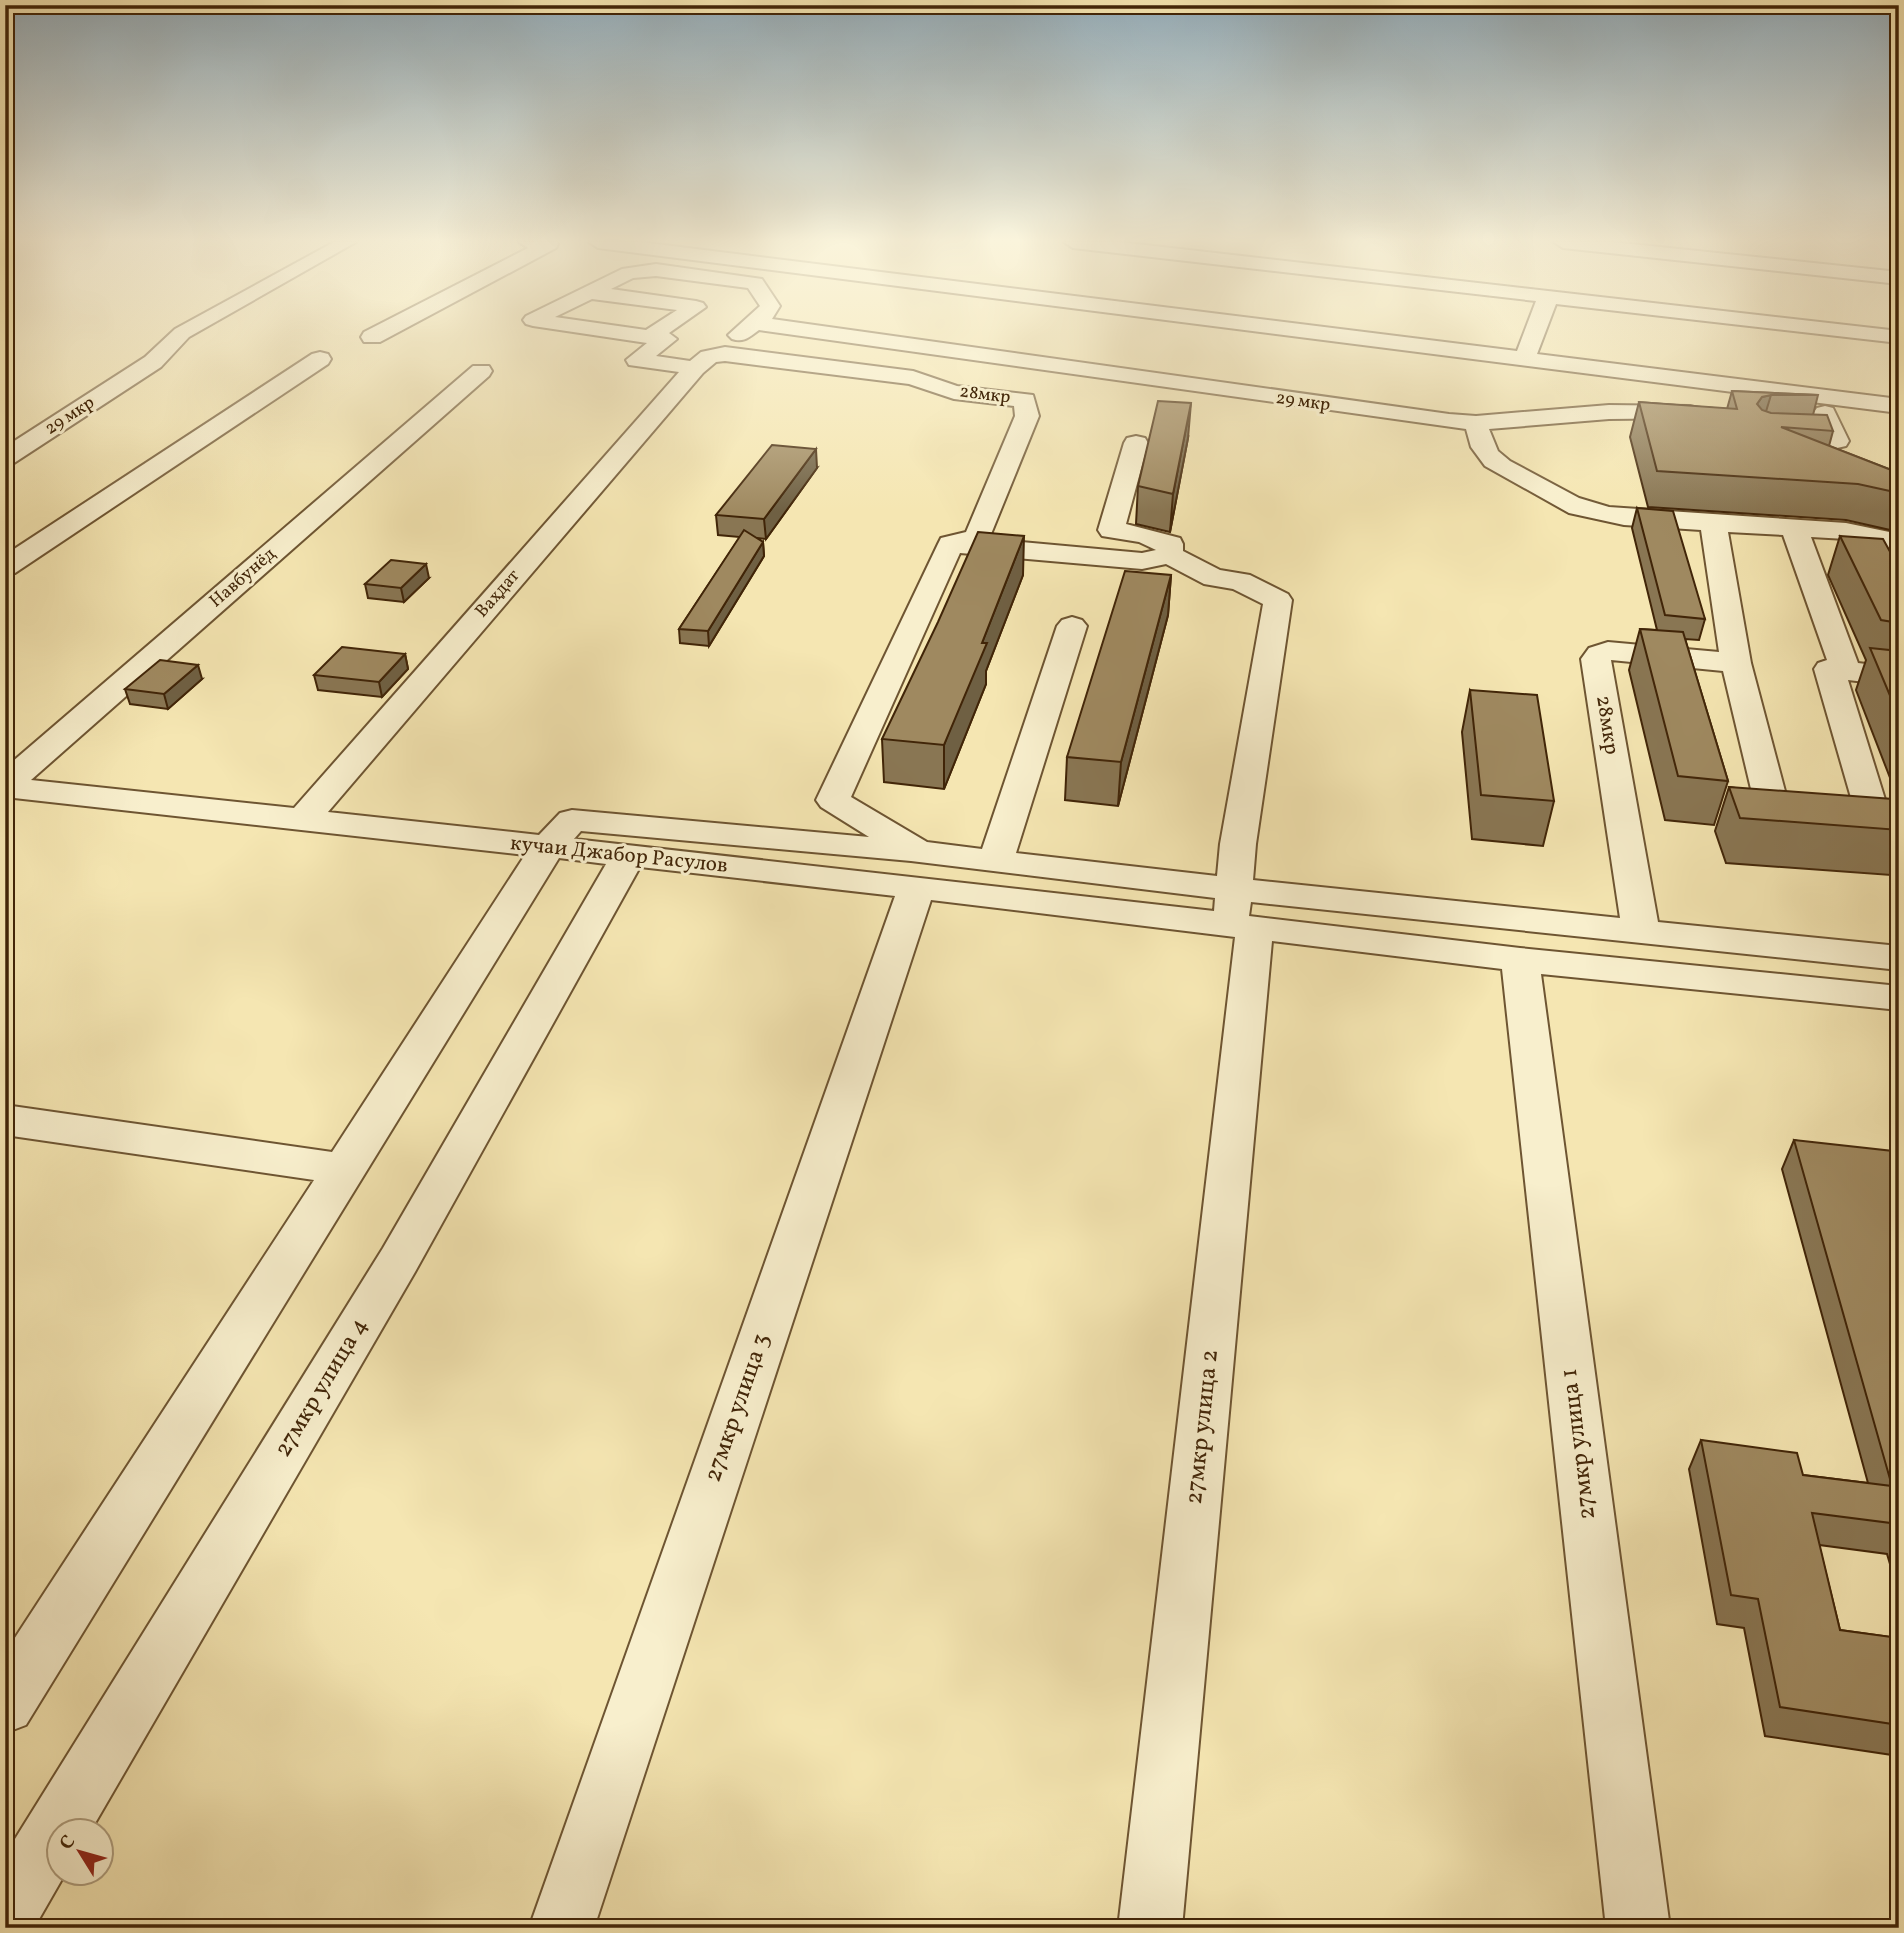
<svg xmlns="http://www.w3.org/2000/svg" width="1904" height="1933" font-family="Vollkorn,serif">
<style>
.lines{fill:none;stroke-linecap:round;stroke-linejoin:round}
.minor-casing{stroke:#6e5532;stroke-width:4}
.minor{fill:#f8efcd;fill-rule:evenodd}
.wall{fill:#897653;stroke:#412508;stroke-width:2}
.shaded-wall{fill:#6f6043;stroke:#412508;stroke-width:2}
.building{fill:#9f8960;stroke:#412508;stroke-width:2}
.labels{text-anchor:middle;dominant-baseline:central;stroke-width:6;stroke-linejoin:round;paint-order:stroke}
.far-street-label{font-size:18px;fill:#412508;stroke:#f8efcd}
.street-label{font-size:21px;fill:#412508;stroke:#f8efcd}
.near-street-label{font-size:24px;fill:#412508;stroke:#f8efcd}
</style>
<rect width="100%" height="100%" fill="#f5e6b2"/>
<filter id="stains"><feTurbulence type="fractalNoise" baseFrequency=".00286" numOctaves="4"/><feColorMatrix values="0 0 0 0 .2 0 0 0 0 .09 0 0 0 0 .02 0 0 0 .5 -.17"/></filter>
<radialGradient id="worn" r=".72"><stop offset=".6" stop-color="#630" stop-opacity="0"/><stop offset="1" stop-color="#630" stop-opacity=".3"/></radialGradient>
<g class="lines">
<defs>
<g id="minor">
<path d="M334 242H356L189 337 161 367 14 463 5 465V447L145 357 175 329Z"/>
<path d="M519 242H557L558 244 556 248 380 342H364L361 337 364 332 528 248Z"/>
<path d="M589 242H640L1517 351 1536 301 1073 248 1064 242H1119L1899 331V343L1556 304 1537 354 1899 399V413L598 248Z"/>
<path d="M1554 242H1612L1899 272V284L1563 248Z"/>
<path d="M656 264 762 279 780 306 772 319 1449 414 1476 416 1609 405 1690 406 1698 408 1702 413 1698 418 1609 419 1489 429 1498 451 1510 461 1579 498 1609 507 1846 523 1899 534V550L1846 539 1811 537 1858 663 1899 668V686L1848 680 1892 822 1887 829 1875 832 1863 829 1858 822 1814 669 1818 663 1827 660 1783 535 1728 532 1751 663 1790 810 1785 817 1773 820 1761 817 1756 810 1723 671 1611 660 1658 922 1899 946V970L1251 902 1249 916 1520 948 1899 986V1010L1541 974 1670 1928H1606L1502 969 1272 941 1182 1928H1118L1235 937 931 900 594 1928H529L895 896 640 867 415 1272 90 1832H60V1874H65L34 1928H5V1855L383 1248 606 864 559 858 26 1725 5 1733V1653L314 1180 5 1135V1105L332 1152 525 855 5 797V768L473 366H489L492 371 489 376 31 780 294 808 679 372 629 365 626 360 647 343 533 326 526 324 523 320 526 316 622 269ZM656 276 748 288 760 306 728 335 732 339C744 343 749 337 759 330L1466 429 1471 447 1485 466 1569 513 1624 525 1701 530 1719 652 1608 642 1589 648 1581 659 1620 918 1253 880 1256 844 1292 600 1288 594 1250 575 1220 570 1183 551V544L1180 538 1126 524 1148 443 1145 438 1136 436 1127 438 1124 443 1098 530 1102 536 1139 542 1156 550 1142 553 989 539 1039 416 1033 395 957 386 913 371 725 347 701 352 690 361 656 356 677 339 669 333 706 307 703 303 696 301 611 289 633 278ZM592 299 677 310 646 330 555 317ZM725 361 909 384 954 399 1014 406 1015 416 966 532 941 538 938 544 816 800 821 807 869 837 572 810 560 813 539 835 328 812 703 373 716 362ZM960 553 1142 569 1166 564 1204 584 1233 589 1263 604 1220 844 1217 876 1016 853 1087 626 1082 620 1072 617 1062 620 1057 626 982 849 927 842 851 797ZM581 831 911 861 1215 898 1214 911 574 839Z"/>
<path d="M320 352 328 354 331 359 328 364 15 573 5 575V555L312 354Z"/>
<path d="M1825 406 1833 408 1849 441 1846 446 1837 448 1779 446 1771 444 1767 439 1771 434 1822 433 1813 413 1817 408Z"/>
</g>
</defs>
<use href="#minor" class="minor-casing"/>
<use href="#minor" class="minor"/>
</g>
<g class="wall">
<path d="M1732 391 1818 395 1813 415 1833 431 1829 446 1899 473V532L1846 520 1648 507 1630 437 1639 402 1727 409Z"/>
<path d="M1188 438 1170 532 1136 524 1138 486Z"/>
<path d="M817 468 766 539 757 538 763 542 764 556 709 646 680 643 679 629 740 537 718 535 716 515Z"/>
<path d="M1637 508 1705 619 1699 640 1685 639 1728 781 1714 825 1665 820 1629 670 1640 629 1657 630 1632 528Z"/>
<path d="M1840 536 1899 568V801L1856 690 1866 660 1828 575Z"/>
<path d="M1023 575 986 671V684L944 789 884 782 882 739Z"/>
<path d="M1171 575 1168 615 1118 806 1065 800 1067 757Z"/>
<path d="M429 578 404 602 368 598 365 584Z"/>
<path d="M405 654 408 669 382 697 318 690 314 675Z"/>
<path d="M202 679 168 709 130 704 125 689Z"/>
<path d="M1470 690 1554 801 1543 846 1472 839 1462 732Z"/>
<path d="M1729 787 1899 812V854L1891 875 1726 863 1715 831Z"/>
<path d="M1794 1140 1899 1168V1591H1898L1887 1554 1819 1545 1840 1630 1899 1638V1756L1765 1736 1744 1628 1717 1624 1689 1469 1701 1440 1803 1475 1868 1483 1782 1169Z"/>
</g>
<g class="shaded-wall">
<path d="M1771 395 1761 428 1757 404 1762 397Z"/>
<path d="M1191 403 1188 438 1170 532 1173 494Z"/>
<path d="M816 449 817 468 766 539 764 519Z"/>
<path d="M1024 536 1023 575 986 671V684L944 789V745L982 643Z"/>
<path d="M763 542 764 556 709 646 708 631Z"/>
<path d="M426 564 429 578 404 602 401 588Z"/>
<path d="M1171 575 1168 615 1118 806 1121 762Z"/>
<path d="M405 654 408 669 382 697 379 682Z"/>
<path d="M198 665 202 679 168 709 164 694Z"/>
</g>
<g class="building">
<path d="M1732 391 1818 395H1771L1762 397 1757 404 1762 410 1771 413 1827 415 1833 431 1781 427 1899 473V493L1858 484 1657 471 1639 402 1737 409Z"/>
<path d="M1158 401 1191 403 1173 494 1138 486Z"/>
<path d="M772 445 816 449 764 519 716 515Z"/>
<path d="M1637 508 1673 511 1705 619 1665 615Z"/>
<path d="M744 530 763 542 708 631 679 629Z"/>
<path d="M978 532 1024 536 982 643H987L944 745 882 739 938 622Z"/>
<path d="M1840 536 1883 539 1899 568V623L1881 620Z"/>
<path d="M391 560 426 564 401 588 365 584Z"/>
<path d="M1125 571 1171 575 1121 762 1067 757Z"/>
<path d="M1640 629 1683 632 1728 781 1678 776Z"/>
<path d="M342 647 405 654 379 682 314 675Z"/>
<path d="M1870 648 1899 651V717Z"/>
<path d="M160 660 198 665 164 694 125 689Z"/>
<path d="M1470 690 1537 695 1554 801 1481 795Z"/>
<path d="M1729 787 1893 799 1899 812V830L1740 818Z"/>
<path d="M1794 1140 1893 1151 1899 1168V1524L1812 1513 1840 1630 1899 1638V1725L1780 1707 1758 1599 1731 1595 1701 1440 1797 1453 1803 1475 1892 1486Z"/>
</g>
<linearGradient id="sky" x2="0" y2="1"><stop stop-color="#95aebb"/><stop offset="0.47" stop-color="#faf4dc"/><stop offset="1" stop-color="#faf4dc" stop-opacity="0"/></linearGradient>
<rect width="1904" height="512" fill="url(#sky)"/>
<g class="labels">
<g class="far-street-label">
<text transform="translate(985 395) rotate(7)">28мкр</text>
<text transform="translate(1303 402) rotate(8)">29 мкр</text>
<text transform="translate(70 416) rotate(-33)">29 мкр</text>
<text transform="translate(243 578) rotate(-41)">Навбунёд</text>
<text transform="translate(498 594) rotate(-49)">Ваҳдат</text>
</g>
<g class="street-label">
<text transform="translate(1607 725) rotate(81)">28мкр</text>
<text transform="translate(619 855) rotate(6)">кучаи Джабор Расулов</text>
</g>
<g class="near-street-label">
<text transform="translate(322 1388) rotate(-59)">27мкр улица 4</text>
<text transform="translate(738 1408) rotate(-71)">27мкр улица 3</text>
<text transform="translate(1203 1427) rotate(-84)">27мкр улица 2</text>
<text transform="translate(1579 1444) rotate(-97)">27мкр улица 1</text>
</g>
</g>
<rect width="1904" height="1933" fill="none" stroke="#f5e6b2" stroke-width="28"/>
<rect x="7" y="7" width="1890" height="1919" fill="none" stroke="#412508" stroke-width="3.5"/>
<rect x="14" y="14" width="1876" height="1905" fill="none" stroke="#412508" stroke-width="2"/>
<g transform="translate(80 1852) rotate(307)"><circle r="33" fill="#f8efcd" stroke="#af9e7e" stroke-width="2"/>
<path d="M0-5L12 26L0 18L-12 26Z" fill="#8f2418"/>
<text y="-10" font-size="19" font-weight="bold" text-anchor="middle" fill="#412508">С</text>
</g>
<rect width="100%" height="100%" filter="url(#stains)"/>
<rect width="100%" height="100%" fill="url(#worn)"/>
</svg>
